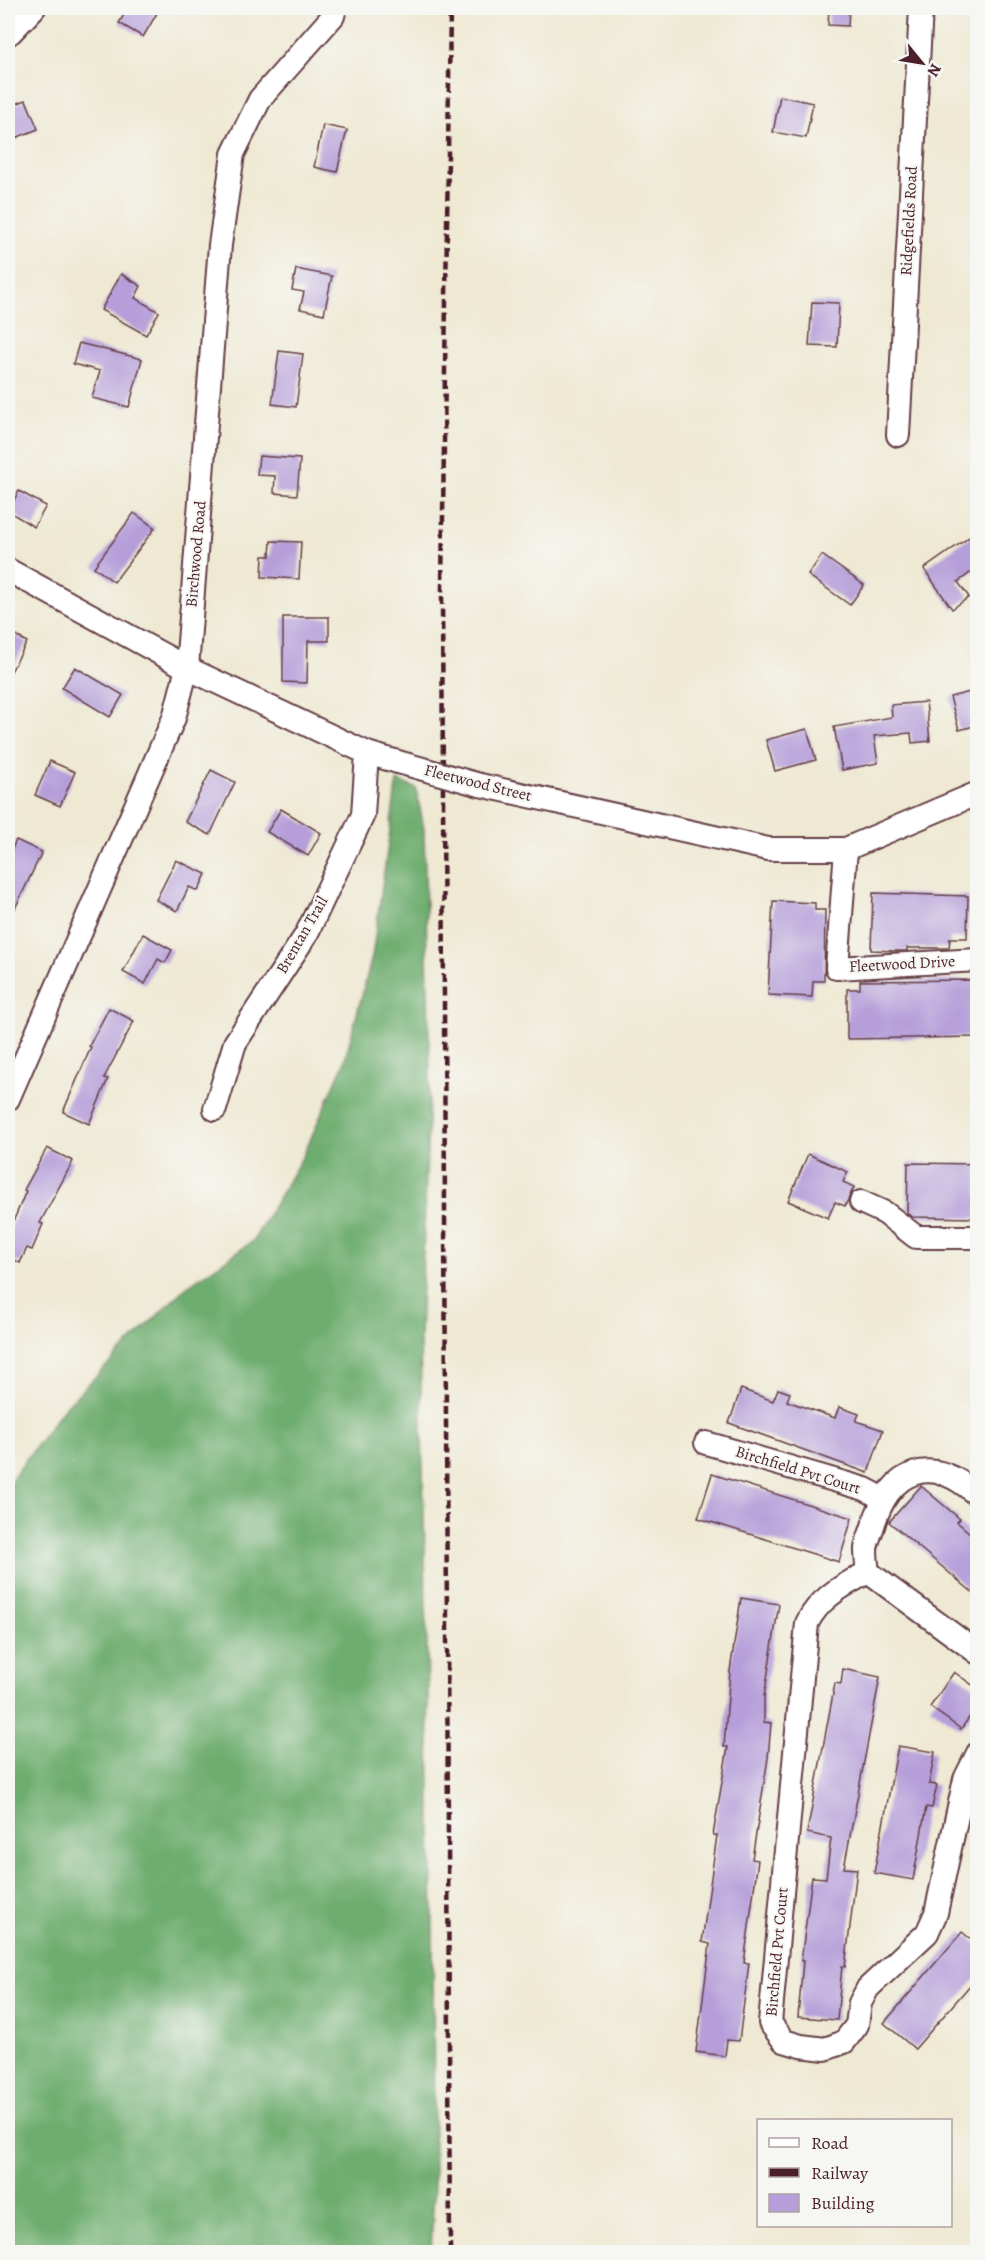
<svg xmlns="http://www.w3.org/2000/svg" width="985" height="2260" font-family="Alegreya,serif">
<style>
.forest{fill:#6ead70;stroke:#5c664e;stroke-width:1.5}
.building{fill:#b59ed9}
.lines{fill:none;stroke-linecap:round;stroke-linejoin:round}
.minor-casing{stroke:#633d44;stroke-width:26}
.minor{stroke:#fff;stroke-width:22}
.rail{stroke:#4a1f2b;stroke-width:4.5;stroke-dasharray:9 4.5;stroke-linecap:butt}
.minor-bridge-casing{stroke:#633d44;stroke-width:26;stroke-linecap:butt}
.minor-bridge{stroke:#fff;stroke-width:22}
.labels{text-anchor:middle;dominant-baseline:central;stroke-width:4.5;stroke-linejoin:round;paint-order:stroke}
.street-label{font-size:16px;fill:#4a1f2b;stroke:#f6f6f2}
</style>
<rect width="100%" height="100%" fill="#f6f6f2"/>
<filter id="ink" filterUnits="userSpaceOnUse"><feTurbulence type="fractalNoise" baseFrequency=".0167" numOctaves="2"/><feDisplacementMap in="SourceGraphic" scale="12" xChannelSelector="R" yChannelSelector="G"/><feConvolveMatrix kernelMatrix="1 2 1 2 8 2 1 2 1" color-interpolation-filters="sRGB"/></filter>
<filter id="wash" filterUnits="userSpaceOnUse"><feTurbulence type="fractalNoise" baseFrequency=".008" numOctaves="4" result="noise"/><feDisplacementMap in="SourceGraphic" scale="24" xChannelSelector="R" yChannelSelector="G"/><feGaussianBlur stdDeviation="1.35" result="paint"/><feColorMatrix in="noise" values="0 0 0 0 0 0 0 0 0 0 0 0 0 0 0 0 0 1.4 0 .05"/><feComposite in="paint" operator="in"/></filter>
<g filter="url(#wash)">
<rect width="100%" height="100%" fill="#efe9d3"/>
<path class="forest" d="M397 781 416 788 424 829 430 1070 420 1338 433 1913 434 2187 431 2252H8V1489L13 1477 64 1408 186 1287 253 1241 303 1156 344 1063 372 957Z"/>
<g id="blocks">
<g class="building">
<path d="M128 8H160L143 37 119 23Z"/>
<path d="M829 8H849L848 26 828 25Z"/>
<path d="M780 96 813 103 806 138 773 132Z"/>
<path d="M26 100 38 129 8 141V107Z"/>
<path d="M323 125 347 130 337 172 314 167Z"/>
<path d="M296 269 332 276 324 314 300 309 304 292 292 290Z"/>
<path d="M121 274 141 286 135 298 159 312 146 335 101 310Z"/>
<path d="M812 302 839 303 837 347 809 346Z"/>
<path d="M79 343 142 359 129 407 92 398 100 371 73 364Z"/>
<path d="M279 351 303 354 296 407 272 404Z"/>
<path d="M259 456 300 459 297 495 274 493 275 476 257 475Z"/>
<path d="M19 491 46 506 34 527 8 511Z"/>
<path d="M134 513 155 528 114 582 94 567Z"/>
<path d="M978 531V567L958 582 969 597 952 609 924 569Z"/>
<path d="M271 541 301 542 299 579 262 577 263 556H270Z"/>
<path d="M822 555 864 585 850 605 808 575Z"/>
<path d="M283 617H329V641H308L307 683 283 682Z"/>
<path d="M8 631 27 642 8 677Z"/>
<path d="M75 667 123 695 110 717 62 688Z"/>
<path d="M978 690V725L959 730 950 697Z"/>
<path d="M926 702 930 741 912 743 911 733 874 736 878 763 842 770 834 727 892 717 891 705Z"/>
<path d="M807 729 816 760 775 771 766 740Z"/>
<path d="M50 761 75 772 60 806 35 795Z"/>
<path d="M211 770 235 782 210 835 185 822Z"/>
<path d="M281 809 321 833 308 856 267 832Z"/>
<path d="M16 840 42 852 8 923V858Z"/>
<path d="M176 860 206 874 198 891 189 887 177 911 156 900Z"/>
<path d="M873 893 968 896 967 938H950L949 948H907V951H898L871 950Z"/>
<path d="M773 901 815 903V910H825L824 981H813L812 997 768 995Z"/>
<path d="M143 934 172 950 165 963 158 959 145 984 123 972Z"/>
<path d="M978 980V1037L847 1039V989H860V981Z"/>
<path d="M109 1008 134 1021 104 1078 108 1079 89 1124 63 1112 91 1047 89 1046Z"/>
<path d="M47 1148 73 1161 40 1223 43 1224 32 1250 27 1248 20 1263 8 1257V1234L26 1191 24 1190Z"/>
<path d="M808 1154 848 1172 843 1182 854 1187 845 1206 835 1202 828 1218 788 1201Z"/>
<path d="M908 1163 978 1164V1218L913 1217 907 1213Z"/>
<path d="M741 1389 773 1401 778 1389 790 1393 787 1401 835 1418 839 1407 859 1414 856 1421 883 1430 868 1473 729 1423Z"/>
<path d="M712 1474 852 1518 839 1562 698 1518Z"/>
<path d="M921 1486 960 1519 957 1522 978 1540V1597L889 1522Z"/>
<path d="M741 1598 779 1604 764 1697V1722L771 1723 768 1758 752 1859 758 1860 744 1963H749L739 2041 727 2040 725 2056 696 2052 710 1944 702 1942 717 1835H713L728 1747H724L730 1671Z"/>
<path d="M843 1669 880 1677 844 1868 857 1869 845 1967 842 1966 837 2020 798 2017 803 1961H801L812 1877 826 1878 831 1838 807 1833 835 1683 841 1684Z"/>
<path d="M954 1672 978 1689V1705L961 1729 930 1707Z"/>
<path d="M898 1746 935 1752 929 1784 937 1785 932 1808 926 1807 913 1880 874 1873Z"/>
<path d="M962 1932 978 1945V1976L915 2049 884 2023Z"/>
</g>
</g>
</g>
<g filter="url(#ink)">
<use href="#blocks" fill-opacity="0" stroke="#633d44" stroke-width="1.5"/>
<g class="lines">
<defs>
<g id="minor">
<path d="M8 34 11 32 34 8"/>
<path d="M898 435 921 8"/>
<path d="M8 570 187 668 367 753 398 762"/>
<path d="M480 785 768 849H846L978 793"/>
<path d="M846 849 837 968 978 960"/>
<path d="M8 1099 174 718 187 668 220 245 233 154 260 99 333 16 335 8"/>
<path d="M215 1109 235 1043 306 935 363 815 367 753"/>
<path d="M861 1202 885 1213 916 1237H978"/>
<path d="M706 1443 865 1489 884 1499"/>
<path d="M978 1496C933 1453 890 1468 873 1526 871 1533 867 1541 866 1549 866 1556 867 1565 868 1572L978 1653"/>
<path d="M868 1572C843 1586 820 1597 807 1623L770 2023 784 2041 801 2046 825 2049 844 2042 857 2025 860 2003 868 1988 927 1933 936 1913 965 1779 978 1753"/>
</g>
</defs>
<use href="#minor" class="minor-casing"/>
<use href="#minor" class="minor"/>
<path class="rail" d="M450 2252 442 588 450 8"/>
<defs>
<path id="minor-bridge" d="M398 762 480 785"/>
</defs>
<use href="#minor-bridge" class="minor-bridge-casing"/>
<use href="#minor-bridge" class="minor-bridge"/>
</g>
</g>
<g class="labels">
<g class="street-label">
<text transform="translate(909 221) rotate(-87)">Ridgefields Road</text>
<text transform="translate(196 554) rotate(-85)">Birchwood Road</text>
<text transform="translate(478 783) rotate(14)">Fleetwood Street</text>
<text transform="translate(302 935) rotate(-60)">Brentan Trail</text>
<text transform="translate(902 964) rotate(-3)">Fleetwood Drive</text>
<text transform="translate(798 1470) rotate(17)">Birchfield Pvt Court</text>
<text transform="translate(777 1952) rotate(-85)">Birchfield Pvt Court</text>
</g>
</g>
<rect width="985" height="2260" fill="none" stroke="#f6f6f2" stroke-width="30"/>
<rect x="757" y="2119" width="195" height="108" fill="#f6f6f2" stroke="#b1a0a2" stroke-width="1.5"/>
<rect x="769" y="2138" width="30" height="9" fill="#ffffff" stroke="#b1a0a2" stroke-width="1.5"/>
<text x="811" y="2149" font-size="18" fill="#4a1f2b">Road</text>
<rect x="769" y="2168" width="30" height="9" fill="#4a1f2b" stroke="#b1a0a2" stroke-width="1.5"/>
<text x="811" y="2179" font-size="18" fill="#4a1f2b">Railway</text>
<rect x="769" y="2194" width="30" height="18" fill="#b59ed9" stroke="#b1a0a2" stroke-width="1.5"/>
<text x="811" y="2209" font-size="18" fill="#4a1f2b">Building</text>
<g transform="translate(922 63) rotate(120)" stroke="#f6f6f2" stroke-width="4.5" paint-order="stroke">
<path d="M0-4.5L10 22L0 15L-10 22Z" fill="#4a1f2b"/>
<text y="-9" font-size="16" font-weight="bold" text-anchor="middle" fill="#4a1f2b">N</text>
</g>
</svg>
